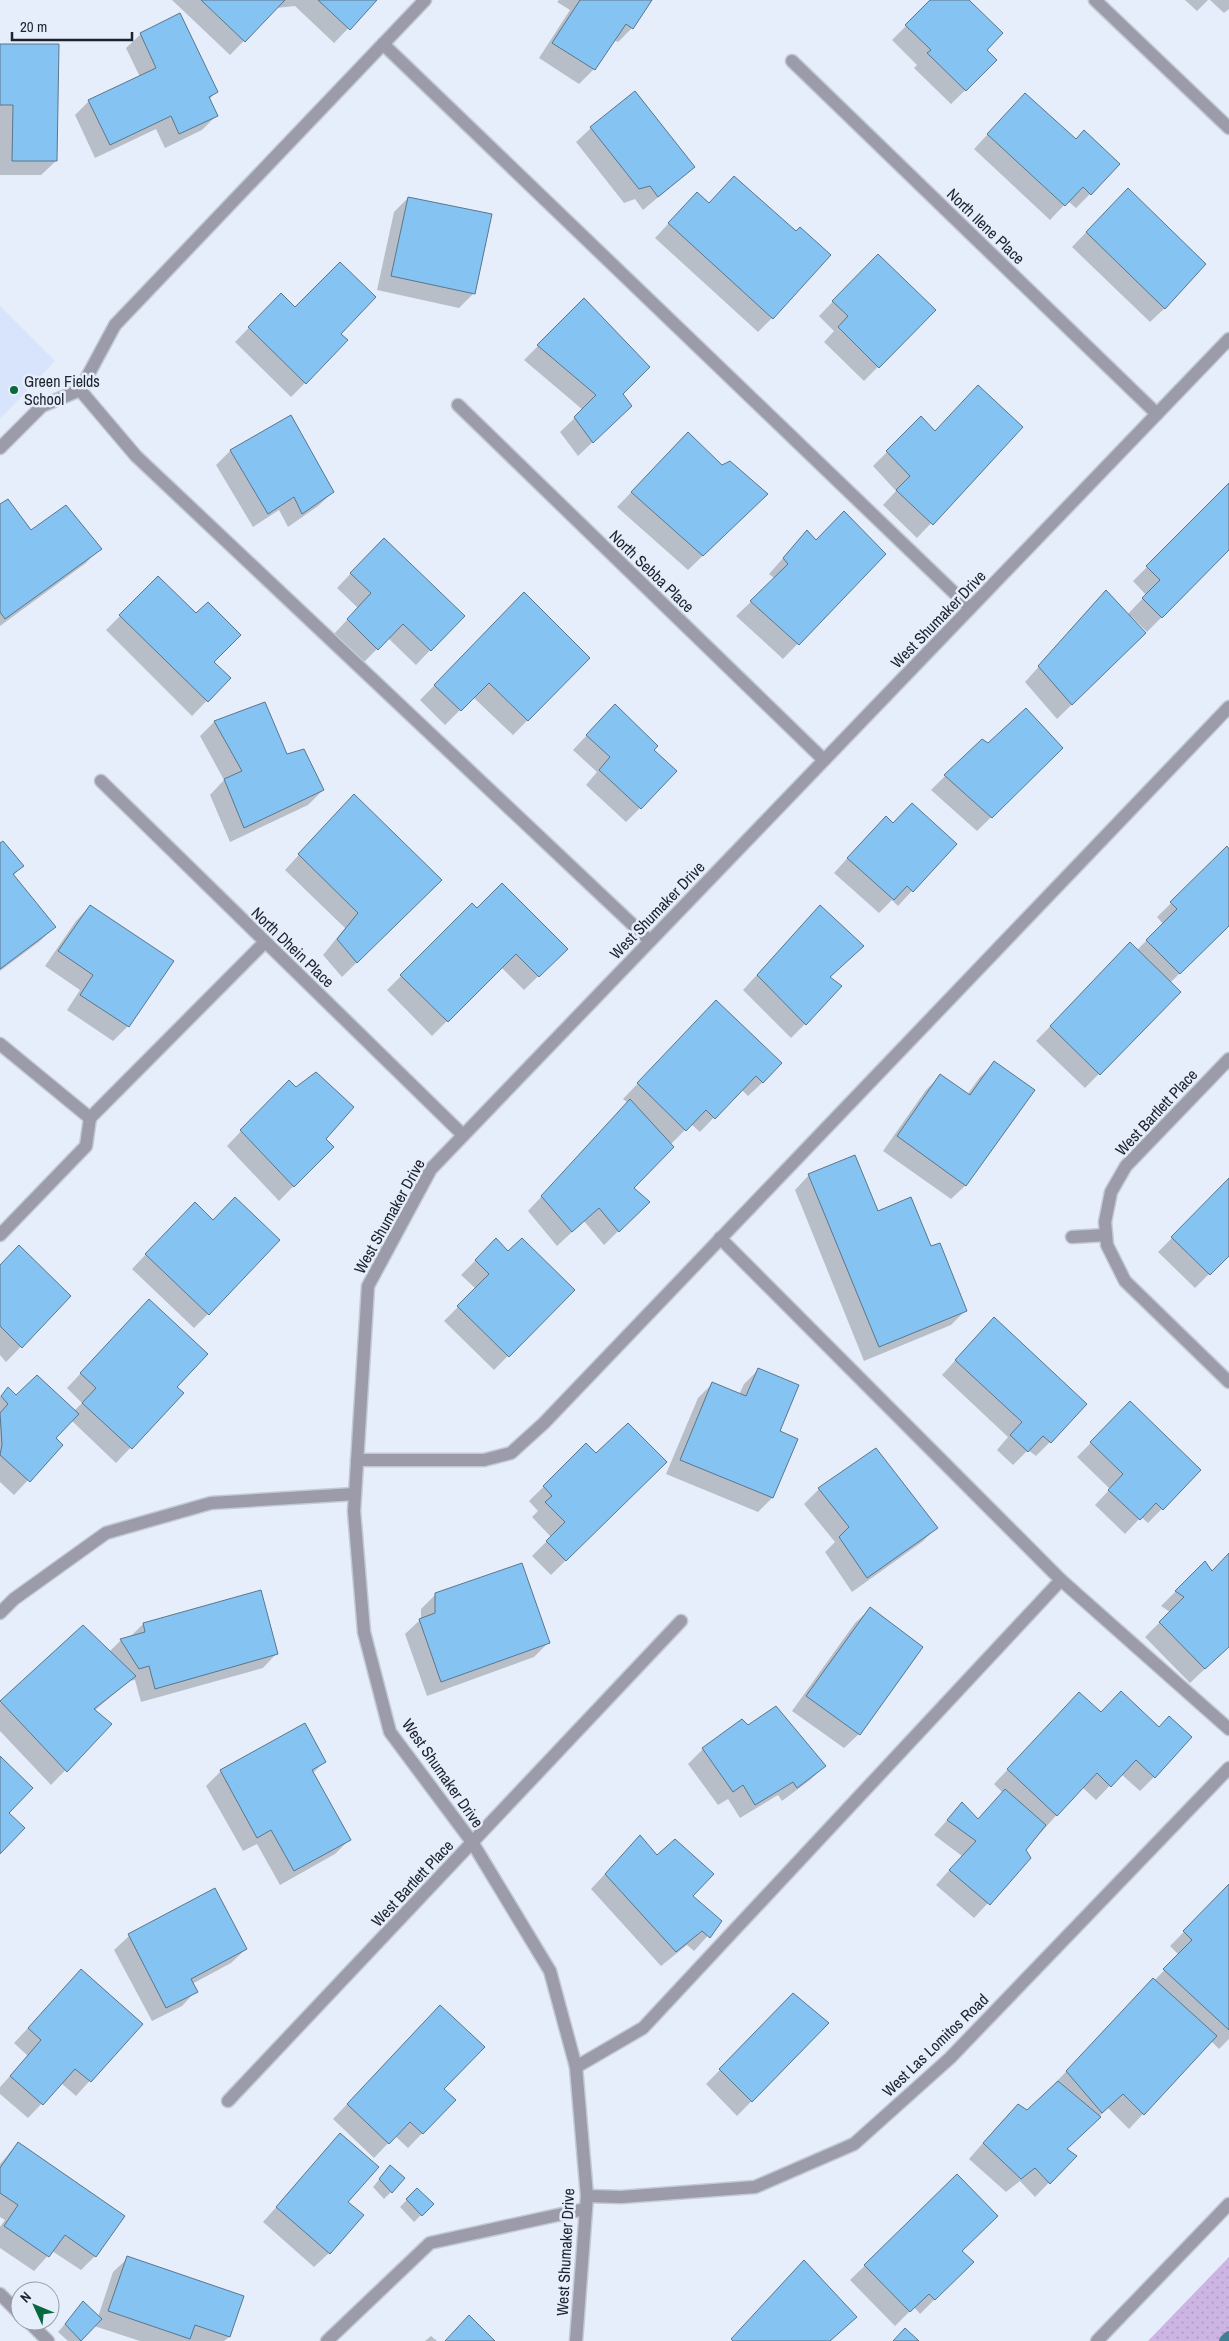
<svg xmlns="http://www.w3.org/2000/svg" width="1229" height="2341" font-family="'Archivo Narrow',sans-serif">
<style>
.built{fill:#d8e4fb}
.park{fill:url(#park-dots)}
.shadow{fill:#0003}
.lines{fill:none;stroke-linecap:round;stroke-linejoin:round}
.stream{stroke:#408096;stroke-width:12}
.building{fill:#85c3f3;stroke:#5a768c}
.minor-casing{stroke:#c3c9d6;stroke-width:15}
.minor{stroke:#9b9baa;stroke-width:12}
.poi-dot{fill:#08693d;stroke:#e7eefb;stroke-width:2}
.labels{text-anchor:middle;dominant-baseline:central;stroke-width:5;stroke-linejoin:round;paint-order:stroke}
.street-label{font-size:16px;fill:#1d232e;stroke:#e7eefb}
.poi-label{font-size:16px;fill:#1d232e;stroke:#e7eefb;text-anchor:start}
</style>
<defs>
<pattern id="park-dots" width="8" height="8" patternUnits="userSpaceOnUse" patternTransform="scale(1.25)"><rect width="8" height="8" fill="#ccb5e3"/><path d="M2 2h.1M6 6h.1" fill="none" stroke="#af9bc3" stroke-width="1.8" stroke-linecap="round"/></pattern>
</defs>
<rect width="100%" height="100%" fill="#e7eefb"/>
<path class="built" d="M0 306 55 361 0 419Z"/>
<path class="park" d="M1229 2257V2341H1148Z"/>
<g class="shadow">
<path d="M172 0H376L334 43 295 6 276 8 230 55Z"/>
<path d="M559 0H650L632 28 618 42 614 40 594 69 579 84 539 58 570 10 557 2Z"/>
<path d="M932 0H967L985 50 996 60 951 104 914 68 917 65 892 40Z"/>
<path d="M1185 0H1208L1197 11Z"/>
<path d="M1210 0H1229V9L1224 13Z"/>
<path d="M141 34 216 92 209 100 216 116 202 130 165 148 156 129 95 158 75 115 89 101 140 77 126 48Z"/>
<path d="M0 45 56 161 41 175H0Z"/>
<path d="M635 93 694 167 643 210 635 199 624 203 576 142 591 128Z"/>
<path d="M1011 109 1090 194 1076 208 1068 201 1050 220 974 149Z"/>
<path d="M408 198 474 293 459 308 377 290 394 212Z"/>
<path d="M1113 204 1165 308 1150 322 1072 247Z"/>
<path d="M708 205 772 318 758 332 655 238 683 208Z"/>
<path d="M863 270 934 310 864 381 824 342 834 331 819 316Z"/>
<path d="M281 295 295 309 339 334 305 383 291 397 235 342Z"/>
<path d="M584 300 622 394 616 420 578 456 560 432 583 410 524 360Z"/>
<path d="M290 416 333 492 318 506 288 527 279 510 253 527 216 465 230 451Z"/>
<path d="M921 418 934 432 1022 427 917 538 883 505 896 491 873 466Z"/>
<path d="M674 448 751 509 688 570 617 507Z"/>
<path d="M1229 485V549L1147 632 1131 616 1130 618 1144 633 1057 719 1025 682 1106 592 1127 615 1146 595 1133 581Z"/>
<path d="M0 506 31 531 100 548 86 563 0 626Z"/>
<path d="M807 531 816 541 884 554 783 659 736 616 775 579 769 574Z"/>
<path d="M369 554 463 616 416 665 388 638 363 663 333 635 358 608 337 588Z"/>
<path d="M158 578 212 662 229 678 192 716 106 630Z"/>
<path d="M524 594 589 658 513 735 473 697 445 725 420 700Z"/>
<path d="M264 704 286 755 323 790 308 805 230 842 210 795 224 780 200 736 214 722Z"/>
<path d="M600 721 652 750 640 808 626 822 586 785 597 772 573 750Z"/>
<path d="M988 744 1062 748 977 831 931 790 945 776Z"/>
<path d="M339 811 440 880 342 977 323 955 345 928 285 870Z"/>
<path d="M893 824 955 844 898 906 892 900 879 913 834 873 871 832Z"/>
<path d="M0 845 22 866 13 876 54 927 40 941 0 971Z"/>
<path d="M1227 848 1229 851V924L1170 983 1179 992 1085 1088 1036 1041 1116 958 1137 950 1163 924 1157 917Z"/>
<path d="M472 905 477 910 566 949 524 990 501 967 432 1036 387 990Z"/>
<path d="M90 906 172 961 128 1026 113 1041 67 1010 80 990 45 966 76 921Z"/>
<path d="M806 921 829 978 805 1024 791 1038 743 990Z"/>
<path d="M702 1016 763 1082 748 1096 741 1089 700 1132 691 1124 670 1145 632 1188 648 1202 604 1245 584 1221 557 1246 528 1211 628 1103 623 1099Z"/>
<path d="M994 1063 966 1185 951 1199 883 1151 926 1090 940 1076 967 1095 980 1077Z"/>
<path d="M274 1096 332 1147 279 1201 227 1146Z"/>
<path d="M809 1175 877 1212 931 1248 965 1311 951 1325 864 1361 795 1190Z"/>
<path d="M1229 1180V1254L1195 1288 1158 1252Z"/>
<path d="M180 1218 208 1314 194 1328 132 1269Z"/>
<path d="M496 1240 508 1252 573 1290 494 1370 444 1321 476 1289 461 1275Z"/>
<path d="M0 1266 70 1296 6 1362 0 1355Z"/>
<path d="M135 1315 175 1387 182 1393 116 1463 71 1420 54 1438 61 1445 14 1495 0 1482V1397L8 1389 16 1396 74 1411 82 1403 67 1388Z"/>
<path d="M980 1333 1050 1442 1036 1456 1028 1450 1013 1465 997 1450 1008 1437 942 1375Z"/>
<path d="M758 1370 778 1432 797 1439 772 1498 758 1512 666 1474 698 1398 712 1384 739 1395 744 1384Z"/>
<path d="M1116 1417 1200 1470 1148 1523 1141 1517 1125 1534 1095 1505 1110 1489 1077 1457Z"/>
<path d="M586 1445 596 1455 665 1462 551 1575 532 1556 551 1537 532 1517 538 1511 529 1501Z"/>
<path d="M876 1450 937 1527 922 1542 852 1592 825 1552 835 1542 804 1504 819 1489Z"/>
<path d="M1229 1555V1646L1190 1683 1145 1637 1170 1612 1161 1606 1205 1562 1212 1572Z"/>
<path d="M436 1594 549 1642 534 1657 427 1696 405 1634 421 1619V1609Z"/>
<path d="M870 1609 859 1734 844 1748 792 1711 855 1623Z"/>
<path d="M143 1624 277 1653 263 1668 141 1702 135 1680 129 1681 94 1711 110 1724 51 1785 0 1731V1703L83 1627 109 1652 121 1640 129 1638Z"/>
<path d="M1079 1694 1154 1777 1140 1791 1121 1774 1096 1800 1082 1787 1025 1850 1030 1858 974 1918 936 1885 962 1856 934 1835 962 1803 977 1820 1003 1793 994 1784Z"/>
<path d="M304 1725 324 1762 313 1773 349 1840 335 1854 280 1885 257 1844 243 1851 206 1786 221 1771Z"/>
<path d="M748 1727 825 1766 810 1780 782 1801 778 1795 740 1818 728 1799 718 1805 688 1764 703 1749Z"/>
<path d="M626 1851 691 1896 721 1921 694 1951 687 1945 661 1966 591 1889Z"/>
<path d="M1229 1886V2039L1219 2049 1211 2041 1129 2129 1108 2108 1065 2150 1075 2156 1035 2197 1020 2181 1006 2192 969 2159 1003 2120 1027 2112 1179 1955 1170 1946Z"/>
<path d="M215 1890 246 1949 231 1963 192 1984 196 1991 182 2006 152 2021 114 1950 129 1936Z"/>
<path d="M81 1971 141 2024 76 2096 61 2083 28 2118 0 2094V2087L28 2056 14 2043Z"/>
<path d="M794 1995 827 2024 737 2116 706 2084Z"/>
<path d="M426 2021 442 2089 454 2100 408 2148 395 2136 374 2158 333 2119Z"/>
<path d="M340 2135 347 2202 329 2253 314 2267 263 2222Z"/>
<path d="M18 2143 95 2256 81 2270 52 2251 34 2271 0 2248V2227L5 2220 0 2217V2164Z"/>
<path d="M390 2166 391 2192 384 2199 373 2187Z"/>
<path d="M957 2176 961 2251 972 2262 920 2314 914 2307 895 2326 850 2280Z"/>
<path d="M417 2189 432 2204 414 2222 400 2207Z"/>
<path d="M128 2258 229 2337 224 2341H140L94 2326 81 2341H68L58 2332 83 2303 98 2317 113 2272Z"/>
<path d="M431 2336 437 2341H425Z"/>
</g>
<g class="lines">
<path class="stream" d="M1225 2341 1229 2337"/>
</g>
<g class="building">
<path d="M201 0H285L245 42Z"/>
<path d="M318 0H377L350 30Z"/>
<path d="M580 0H652L633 29 626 24 595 70 552 43Z"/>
<path d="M930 0H969L1003 33 987 50 997 60 966 91 927 53 931 50 905 25Z"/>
<path d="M180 13 218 92 209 97 218 116 179 134 171 116 110 145 88 100 156 68 140 33Z"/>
<path d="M0 44H59L57 161H12L13 105H0Z"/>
<path d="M635 91 695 167 658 197 650 186 639 189 590 127Z"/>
<path d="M1025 93 1076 139 1084 130 1120 164 1091 195 1083 187 1065 206 987 134Z"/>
<path d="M734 176 796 231 800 227 831 255 773 319 668 223 697 192 709 203Z"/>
<path d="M1128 188 1206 264 1165 309 1086 232Z"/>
<path d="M408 197 492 214 475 294 391 276Z"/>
<path d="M878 254 936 310 879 368 838 327 848 316 832 301Z"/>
<path d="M340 262 376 297 341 334 348 340 306 384 248 327 281 293 295 307Z"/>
<path d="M584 298 650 367 623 394 632 406 593 443 574 417 596 395 537 345Z"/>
<path d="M978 385 1023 427 933 525 896 490 910 476 886 451 921 416 935 431Z"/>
<path d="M291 415 334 492 302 514 294 497 268 514 230 450Z"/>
<path d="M688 432 722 465 730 461 768 494 703 556 631 492Z"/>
<path d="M1229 483V550L1162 618 1142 598 1160 580 1146 566Z"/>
<path d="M8 499 31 530 66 505 102 549 5 619 0 612V504Z"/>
<path d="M844 511 886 554 799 645 750 601 788 564 783 558 807 530 816 540Z"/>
<path d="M384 538 465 616 431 651 403 624 378 650 347 619 371 593 350 573Z"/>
<path d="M158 576 196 613 208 602 241 635 214 662 231 678 208 702 119 615Z"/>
<path d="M1106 590 1146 633 1072 705 1038 666Z"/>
<path d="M524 592 590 658 528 721 489 683 461 711 434 685Z"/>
<path d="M265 702 287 754 304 749 324 790 244 828 224 779 242 771 214 721Z"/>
<path d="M615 704 658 746 654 750 677 771 641 809 599 770 610 757 586 735Z"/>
<path d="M1026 708 1063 748 992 818 944 775 982 739 988 743Z"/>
<path d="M354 794 442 880 357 963 337 939 358 913 298 854Z"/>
<path d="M912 803 957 844 913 892 907 886 894 900 847 858 886 816 893 823Z"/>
<path d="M3 841 24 866 13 874 56 927 0 969V843Z"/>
<path d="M1227 846 1229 849V926L1180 974 1146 940 1177 909 1170 902Z"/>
<path d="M502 883 568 949 539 977 516 954 448 1022 400 975 472 903 477 908Z"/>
<path d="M90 905 174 961 129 1027 80 995 93 975 58 951Z"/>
<path d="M820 905 864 946 830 977 842 986 806 1025 757 975Z"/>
<path d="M1130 942 1181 992 1100 1075 1050 1026Z"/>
<path d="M716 1000 782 1063 763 1083 756 1076 715 1119 706 1110 686 1131 637 1083Z"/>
<path d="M994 1061 1035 1090 966 1186 897 1136 940 1074 970 1095Z"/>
<path d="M316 1072 354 1107 326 1139 334 1147 294 1187 240 1130 289 1080 296 1087Z"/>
<path d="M630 1099 674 1147 634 1188 650 1202 619 1232 599 1208 572 1232 541 1196Z"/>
<path d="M855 1155 878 1211 911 1197 931 1246 940 1243 967 1311 879 1347 808 1174Z"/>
<path d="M1229 1178V1256L1210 1275 1171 1237Z"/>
<path d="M235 1197 280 1240 209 1315 145 1254 195 1202 213 1220Z"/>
<path d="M496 1238 508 1251 522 1238 575 1290 509 1357 457 1306 489 1274 475 1260Z"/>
<path d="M19 1245 71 1296 22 1348 0 1326V1265Z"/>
<path d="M149 1299 208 1354 177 1387 184 1393 132 1449 82 1403 96 1388 80 1373Z"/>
<path d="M994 1317 1087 1404 1051 1443 1043 1436 1028 1452 1010 1435 1022 1422 955 1360Z"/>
<path d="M758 1368 799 1385 780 1431 798 1439 773 1498 680 1460 712 1382 746 1396Z"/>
<path d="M37 1375 79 1414 56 1438 63 1445 30 1482 0 1455 2 1445 0 1413 8 1404 1 1396 8 1387 16 1395Z"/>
<path d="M1130 1401 1201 1470 1163 1510 1156 1503 1140 1520 1108 1490 1123 1474 1090 1442Z"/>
<path d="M628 1423 667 1462 566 1561 546 1541 565 1522 545 1502 552 1496 543 1486 586 1443 596 1453Z"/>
<path d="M876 1448 938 1528 867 1578 839 1537 849 1527 818 1488Z"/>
<path d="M1229 1553V1647L1205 1669 1159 1622 1184 1597 1175 1591 1205 1561 1212 1571Z"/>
<path d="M522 1563 550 1643 441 1682 419 1619 435 1613V1593Z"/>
<path d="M261 1590 278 1654 155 1689 149 1666 139 1669 120 1639 145 1632 143 1623Z"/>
<path d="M870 1607 923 1647 860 1735 806 1696Z"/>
<path d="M83 1625 136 1676 94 1709 112 1724 67 1772 0 1701Z"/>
<path d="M1121 1691 1159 1727 1169 1716 1192 1737 1155 1778 1136 1760 1111 1787 1097 1773 1057 1816 1007 1769 1079 1692 1101 1712Z"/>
<path d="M776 1706 826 1766 797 1788 793 1782 755 1805 743 1785 733 1792 702 1748 742 1719 748 1725Z"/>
<path d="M305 1723 326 1762 312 1770 351 1840 294 1871 271 1830 257 1838 220 1770Z"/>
<path d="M0 1756 33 1788 9 1813 25 1828 0 1854Z"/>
<path d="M1005 1789 1046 1825 1026 1850 1031 1858 990 1905 949 1870 976 1841 947 1820 962 1802 978 1819Z"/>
<path d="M640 1835 657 1855 675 1839 714 1874 693 1896 722 1921 710 1938 702 1931 676 1952 605 1874Z"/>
<path d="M1229 1884V2030L1163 1969 1192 1940 1183 1931Z"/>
<path d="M215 1888 247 1949 191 1979 198 1992 166 2008 128 1934Z"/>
<path d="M81 1969 143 2024 91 2082 75 2069 43 2105 10 2076 41 2040 28 2028Z"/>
<path d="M1153 1978 1217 2036 1144 2115 1123 2094 1102 2113 1066 2071Z"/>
<path d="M793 1993 829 2023 752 2102 719 2069Z"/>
<path d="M440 2005 485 2047 444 2089 456 2100 423 2134 410 2122 389 2144 347 2104Z"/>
<path d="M1058 2081 1101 2117 1067 2149 1077 2156 1050 2184 1035 2168 1021 2179 983 2143 1018 2104 1027 2110Z"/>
<path d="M340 2133 379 2167 348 2202 364 2215 330 2254 276 2207Z"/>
<path d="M18 2142 125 2216 96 2257 65 2235 49 2257 4 2226 18 2205 0 2193V2168Z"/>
<path d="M390 2165 405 2178 392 2193 379 2179Z"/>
<path d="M957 2174 998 2216 962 2251 974 2262 935 2300 929 2294 910 2312 864 2265Z"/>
<path d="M417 2188 434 2204 422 2216 406 2199Z"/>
<path d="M127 2256 244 2296 230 2337 195 2325 190 2339 108 2311Z"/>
<path d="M804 2260 857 2317 830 2341H733L731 2339Z"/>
<path d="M83 2301 102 2319 81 2341 65 2324Z"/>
<path d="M469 2315 495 2341H445Z"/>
<path d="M905 2328 919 2341H893Z"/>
</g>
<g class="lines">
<defs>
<g id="minor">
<path d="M1095 0 1229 128"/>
<path d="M383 44 970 608"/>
<path d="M792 61 1157 414"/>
<path d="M80 390 136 456 650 941"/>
<path d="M458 405 824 760"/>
<path d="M0 448 42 406 80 390 115 325 425 0"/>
<path d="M101 781 463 1135"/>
<path d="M0 1044 90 1118 265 942"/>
<path d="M1229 1059 1126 1166 1111 1192 1105 1222 1107 1245 1125 1281 1229 1382"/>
<path d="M0 1235 86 1146 90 1118"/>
<path d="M1072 1237 1106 1235"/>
<path d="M720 1238 1061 1580"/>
<path d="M357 1460H484L511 1453 544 1423 1229 707"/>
<path d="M0 1613 14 1599 106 1533 211 1503 355 1494"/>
<path d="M576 2067 643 2028 1061 1580 1229 1729"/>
<path d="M228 2101 681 1621"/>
<path d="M587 2196 621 2197 755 2187 854 2144 950 2058 1229 1768"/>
<path d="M0 2294 20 2314"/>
<path d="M28 2321 48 2341"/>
<path d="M327 2341 430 2243 585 2209"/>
<path d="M576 2341 587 2196 576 2067 550 1971 472 1842 390 1732 364 1632 354 1511 368 1286 431 1169 1229 339"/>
<path d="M1097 2341 1229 2204"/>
</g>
</defs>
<use href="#minor" class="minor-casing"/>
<use href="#minor" class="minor"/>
</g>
<circle class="poi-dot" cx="14" cy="390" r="5"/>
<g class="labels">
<g class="street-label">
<text transform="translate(986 226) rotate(44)">North Ilene Place</text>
<text transform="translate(652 571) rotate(44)">North Sebba Place</text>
<text transform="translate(938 619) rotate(-46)">West Shumaker Drive</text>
<text transform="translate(657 910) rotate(-46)">West Shumaker Drive</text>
<text transform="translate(293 947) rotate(44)">North Dhein Place</text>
<text transform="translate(1156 1112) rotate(-47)">West Bartlett Place</text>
<text transform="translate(389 1216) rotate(-61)">West Shumaker Drive</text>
<text transform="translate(443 1773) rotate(55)">West Shumaker Drive</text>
<text transform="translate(412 1883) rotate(-47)">West Bartlett Place</text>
<text transform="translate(935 2045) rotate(-44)">West Las Lomitos Road</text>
<text transform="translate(565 2252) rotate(-87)">West Shumaker Drive</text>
</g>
<g class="poi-label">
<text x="24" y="381">Green Fields<tspan x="24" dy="18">School</tspan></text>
</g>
</g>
<g transform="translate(35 2306) rotate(314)"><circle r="24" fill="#e7eefb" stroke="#969da9"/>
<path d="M0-4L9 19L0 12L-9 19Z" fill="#08693d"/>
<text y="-8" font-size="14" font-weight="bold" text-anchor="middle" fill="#1d232e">N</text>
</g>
<path d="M12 32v8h120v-8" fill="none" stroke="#1d232e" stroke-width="2.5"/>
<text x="20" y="32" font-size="15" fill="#1d232e" stroke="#e7eefb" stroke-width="4" paint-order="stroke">20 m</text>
</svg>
